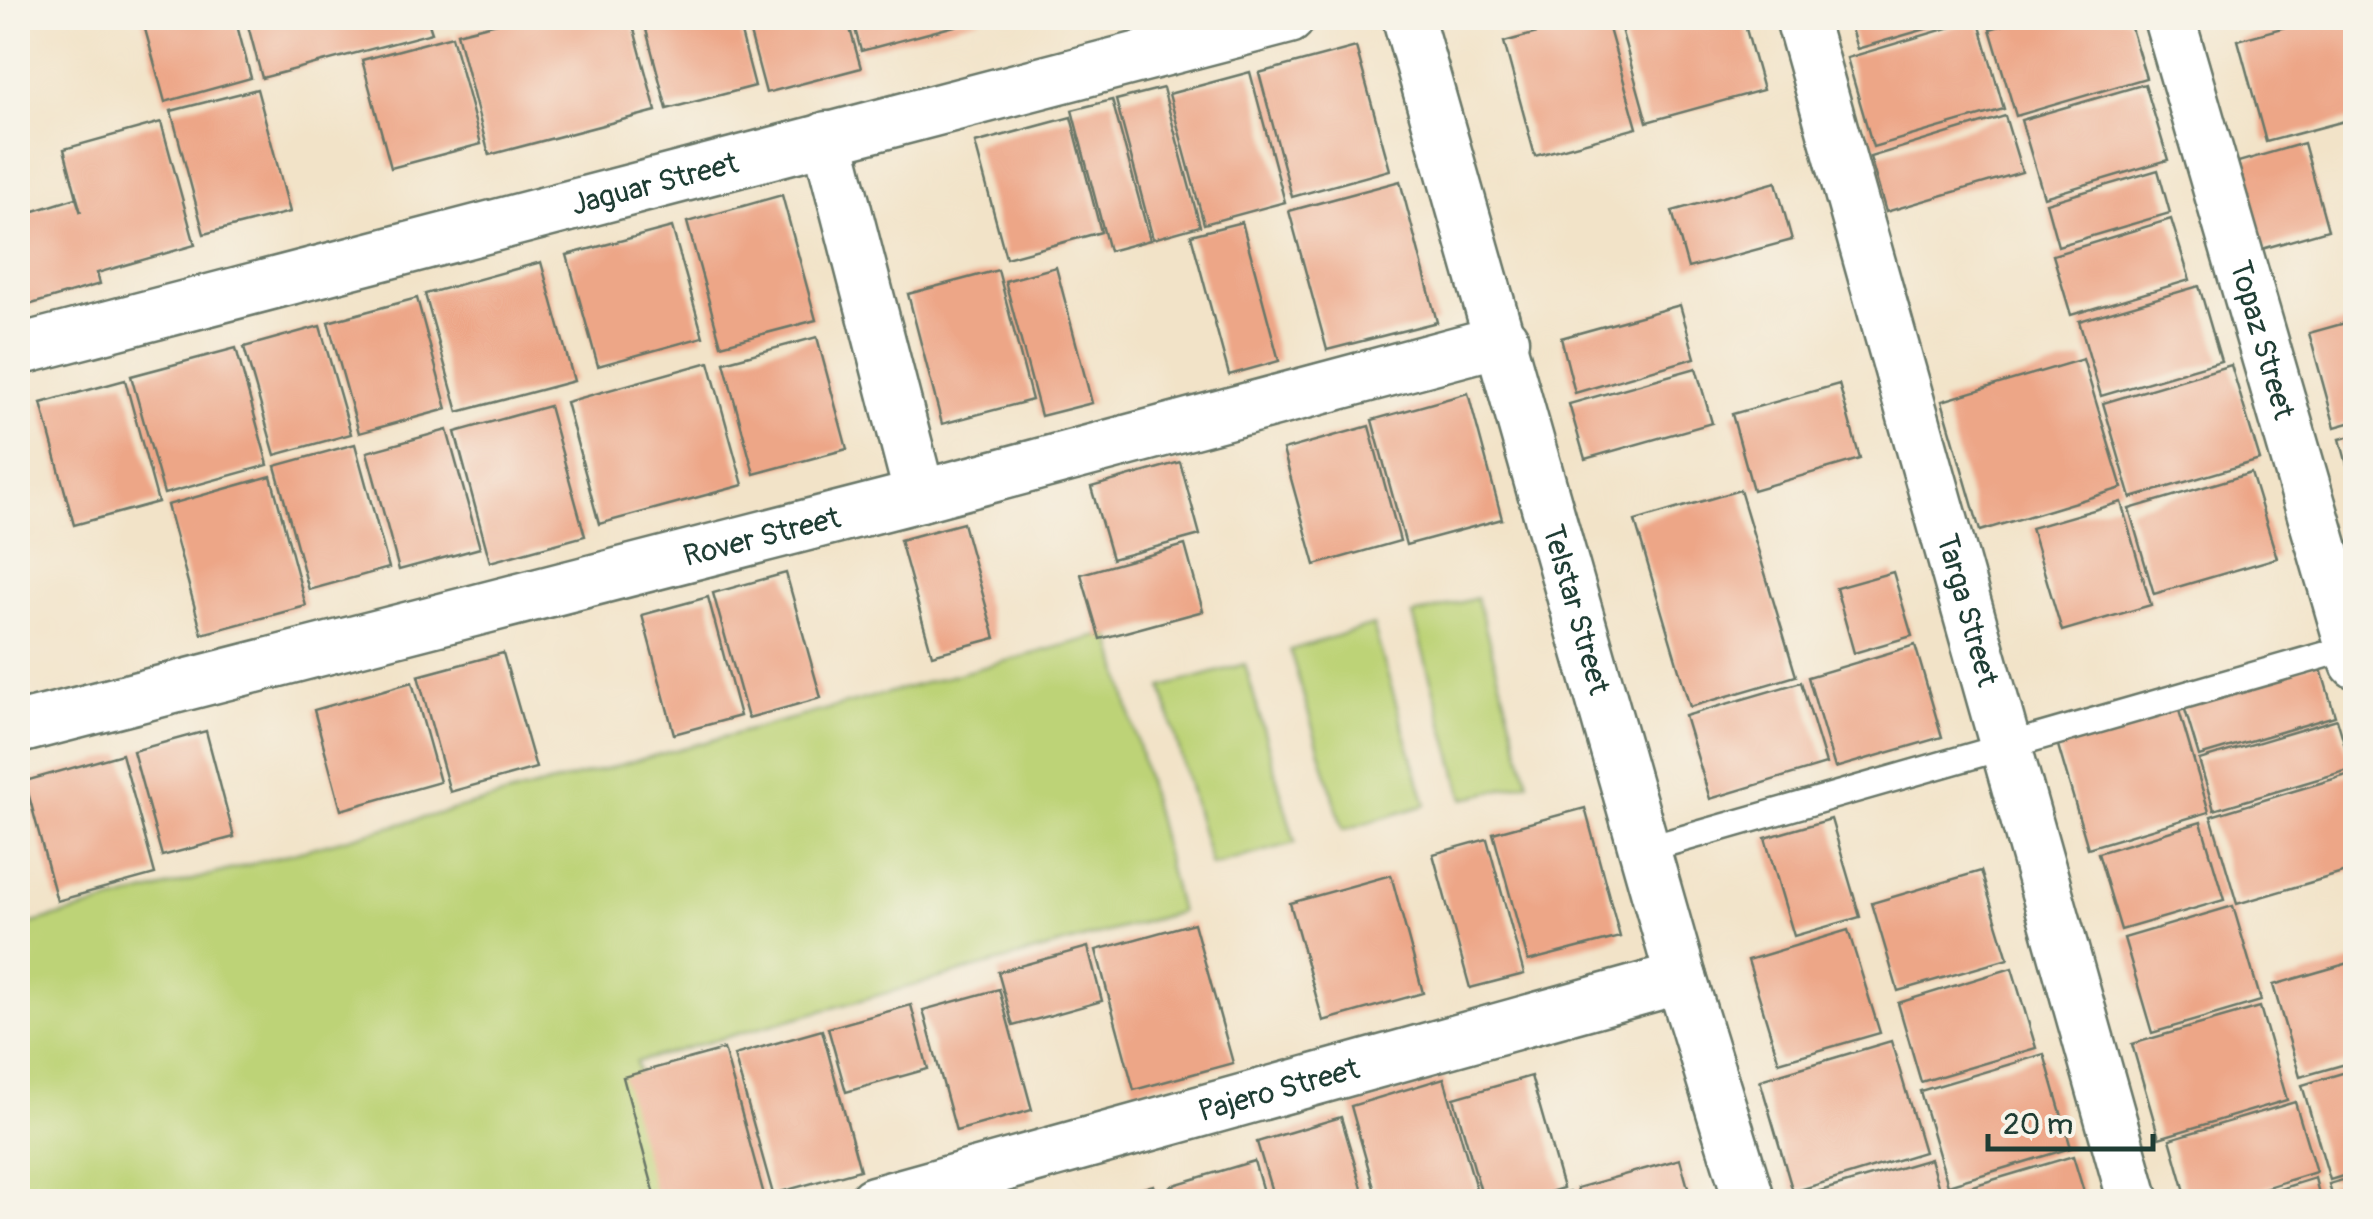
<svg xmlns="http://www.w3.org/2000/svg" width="2373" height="1219" font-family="Pangolin,sans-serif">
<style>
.green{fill:#bdd377;stroke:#6e8856;stroke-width:2.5}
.building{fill:#eda687}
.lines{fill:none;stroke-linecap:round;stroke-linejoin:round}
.service-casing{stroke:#697768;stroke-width:30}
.minor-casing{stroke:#697768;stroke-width:55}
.service{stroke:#fff;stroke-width:25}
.minor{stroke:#fff;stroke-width:50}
.labels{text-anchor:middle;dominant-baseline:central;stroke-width:8;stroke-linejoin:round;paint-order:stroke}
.street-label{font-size:30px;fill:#1f3d34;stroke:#f7f3e8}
</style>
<rect width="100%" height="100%" fill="#f7f3e8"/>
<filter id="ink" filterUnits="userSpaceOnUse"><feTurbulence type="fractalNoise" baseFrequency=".01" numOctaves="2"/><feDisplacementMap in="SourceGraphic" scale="20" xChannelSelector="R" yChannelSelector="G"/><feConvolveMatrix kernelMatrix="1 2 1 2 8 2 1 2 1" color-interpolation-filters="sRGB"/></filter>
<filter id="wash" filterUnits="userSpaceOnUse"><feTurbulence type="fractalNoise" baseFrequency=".0048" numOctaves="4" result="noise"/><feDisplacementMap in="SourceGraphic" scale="40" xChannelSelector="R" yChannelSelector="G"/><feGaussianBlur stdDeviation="2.25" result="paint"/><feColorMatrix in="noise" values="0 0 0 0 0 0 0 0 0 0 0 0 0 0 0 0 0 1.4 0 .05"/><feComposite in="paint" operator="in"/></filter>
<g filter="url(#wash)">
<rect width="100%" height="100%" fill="#f2e3c8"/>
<g class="green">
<path d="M1477 598 1528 782 1464 799 1413 615Z"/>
<path d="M1373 625 1426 805 1343 830 1290 650Z"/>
<path d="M1110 633 1180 912 636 1062 673 1201 102 1202 97 1188 18 1196V927Z"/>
<path d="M1245 664 1295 843 1211 866 1162 687Z"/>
</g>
<g id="blocks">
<g class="building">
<path d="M142 18H235L251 78 165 102Z"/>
<path d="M246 18H427L432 33 262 78Z"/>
<path d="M517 18H631L656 111 489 155 457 33Z"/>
<path d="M643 18H737L755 86 667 109Z"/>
<path d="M746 18H847L861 68 766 93Z"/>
<path d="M852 18H981V19L861 51Z"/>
<path d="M1593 18H1606L1637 128 1535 156 1504 42Z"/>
<path d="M1618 18H1743L1763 90 1647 122Z"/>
<path d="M1848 18H1960V19L1857 49Z"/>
<path d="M2027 18H2128L2146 78 2016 116 1990 29Z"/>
<path d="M2318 18H2356V118L2266 142 2238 40Z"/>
<path d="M1978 19 2004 109 1873 147 1847 58Z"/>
<path d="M452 36 481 144 391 168 362 60Z"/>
<path d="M1356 47 1390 170 1292 197 1259 73Z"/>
<path d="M1250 72 1285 202 1204 224 1169 94Z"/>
<path d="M2145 84 2168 160 2044 197 2021 120Z"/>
<path d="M1163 88 1200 226 1153 239 1116 100Z"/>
<path d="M257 89 290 212 204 234 171 111Z"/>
<path d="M1112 100 1150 240 1109 251 1072 110Z"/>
<path d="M2005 116 2022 172 1886 212 1870 157Z"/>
<path d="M1071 117 1101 232 1006 258 975 143Z"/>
<path d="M161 122 195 245 97 273 100 284 18 308V216L76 198 81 213 64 149Z"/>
<path d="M2304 143 2328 230 2262 249 2238 162Z"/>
<path d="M2158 170 2170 213 2058 246 2046 203Z"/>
<path d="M1400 181 1437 322 1327 350 1289 211Z"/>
<path d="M1776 182 1792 240 1688 268 1672 211Z"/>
<path d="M782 195 816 320 721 345 687 222Z"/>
<path d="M2171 219 2190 280 2071 315 2053 255Z"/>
<path d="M1242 222 1279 361 1229 375 1191 235Z"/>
<path d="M672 227 703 337 598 366 567 255Z"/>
<path d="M541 262 574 381 458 412 425 294Z"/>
<path d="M1056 267 1092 403 1041 416 1005 281Z"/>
<path d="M998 270 1032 400 942 424 908 294Z"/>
<path d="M2199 286 2221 361 2101 396 2079 321Z"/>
<path d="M417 298 447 409 359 433 328 322Z"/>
<path d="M1680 305 1695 358 1575 393 1561 338Z"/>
<path d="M2356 320V421L2335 427 2309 333Z"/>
<path d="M320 326 351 434 275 455 244 347Z"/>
<path d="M817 337 847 449 754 474 724 362Z"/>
<path d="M236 348 268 465 164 494 131 376Z"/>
<path d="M2083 359 2122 488 1980 531 1942 401Z"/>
<path d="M709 362 743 485 599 524 566 402Z"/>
<path d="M2231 365 2260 460 2131 498 2103 403Z"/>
<path d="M1696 368 1712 423 1585 459 1569 404Z"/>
<path d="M125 380 158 502 74 525 41 403Z"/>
<path d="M1839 384 1860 459 1753 490 1732 414Z"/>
<path d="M1468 393 1502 519 1406 545 1372 420Z"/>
<path d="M549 406 585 536 490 562 455 432Z"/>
<path d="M1369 426 1400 541 1315 565 1283 450Z"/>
<path d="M447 430 480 548 399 570 367 452Z"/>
<path d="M2356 435V490H2354L2340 439Z"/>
<path d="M355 444 389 568 309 590 275 466Z"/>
<path d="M1180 462 1200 535 1112 559 1091 487Z"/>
<path d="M2251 473 2277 558 2154 594 2129 509Z"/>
<path d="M271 476 306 606 202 634 167 505Z"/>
<path d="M1740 490 1796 676 1690 707 1635 521Z"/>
<path d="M2121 502 2151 605 2062 631 2031 528Z"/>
<path d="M963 523 995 638 932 655 900 540Z"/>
<path d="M1185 545 1203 611 1100 639 1081 574Z"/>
<path d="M1893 572 1912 636 1854 653 1836 588Z"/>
<path d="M786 573 821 698 748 718 713 593Z"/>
<path d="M708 597 740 716 674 734 642 615Z"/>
<path d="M1915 645 1942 737 1835 768 1808 677Z"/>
<path d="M503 653 536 768 450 792 418 676Z"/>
<path d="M2319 662 2335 716 2199 756 2183 703Z"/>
<path d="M412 682 440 782 341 810 314 710Z"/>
<path d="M1801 682 1826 764 1710 799 1685 716Z"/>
<path d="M2178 707 2209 812 2088 848 2057 742Z"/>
<path d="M2337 719 2352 769 2214 810 2199 760Z"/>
<path d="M206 731 234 837 162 856 133 751Z"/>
<path d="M122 754 155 874 57 901 25 781Z"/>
<path d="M2350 774 2356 794V869L2237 904 2211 816Z"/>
<path d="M1585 808 1620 937 1528 961 1493 833Z"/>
<path d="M1831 819 1860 917 1794 936 1765 838Z"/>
<path d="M2201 822 2224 900 2121 930 2098 853Z"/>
<path d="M1487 839 1524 974 1470 988 1433 854Z"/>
<path d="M1981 871 2008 959 1898 991 1872 903Z"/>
<path d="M1391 875 1423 993 1323 1021 1290 903Z"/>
<path d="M2233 906 2261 1001 2152 1033 2124 938Z"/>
<path d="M1194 923 1233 1063 1134 1090 1096 950Z"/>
<path d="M1848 930 1880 1033 1779 1062 1748 960Z"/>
<path d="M1088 947 1102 1001 1013 1026 998 972Z"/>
<path d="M2356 961V1061L2300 1077 2273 985Z"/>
<path d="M2012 968 2036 1048 1921 1082 1898 1003Z"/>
<path d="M999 989 1032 1110 956 1131 923 1010Z"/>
<path d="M911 1005 928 1069 846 1092 828 1028Z"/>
<path d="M2260 1007 2287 1100 2159 1138 2132 1044Z"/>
<path d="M822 1030 860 1170 773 1194 734 1055Z"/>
<path d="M1891 1041 1924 1152 1793 1192 1760 1080Z"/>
<path d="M724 1049 764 1195 739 1202H657L623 1077Z"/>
<path d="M2044 1054 2071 1148 1948 1185 1920 1091Z"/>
<path d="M2356 1069V1172L2330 1180 2302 1085Z"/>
<path d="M1531 1076 1563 1188 1517 1202H1484L1454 1098Z"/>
<path d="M1444 1078 1480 1202H1378L1351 1106Z"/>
<path d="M2295 1102 2316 1172 2219 1202H2188L2170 1139Z"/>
<path d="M1341 1117 1366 1202H1275L1257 1142Z"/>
<path d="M2073 1156 2087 1202H1955L1952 1192Z"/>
<path d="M1680 1159 1692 1202H1581L1577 1188Z"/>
<path d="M1930 1159 1943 1202H1789V1200Z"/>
<path d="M1254 1161 1266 1202H1175L1170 1186Z"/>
<path d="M2356 1176V1202H2334L2329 1184Z"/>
<path d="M2315 1178 2321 1202H2241V1201Z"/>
<path d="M1153 1185 1158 1202H1101V1201Z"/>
<path d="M1570 1191 1572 1202H1538V1200Z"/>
</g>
</g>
</g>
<g filter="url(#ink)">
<use href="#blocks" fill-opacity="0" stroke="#697768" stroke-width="2.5"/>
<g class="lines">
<defs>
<path id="service" d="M1647 849 2356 646"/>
<g id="minor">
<path id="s1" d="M1408 18 1681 978 1750 1202"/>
<path id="s2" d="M1801 18 2134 1202"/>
<path id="s3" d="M2169 18 2356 663"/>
<path d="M827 137 920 496"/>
<path id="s4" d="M18 350 1289 18"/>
<path id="s5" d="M18 728 920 496 1503 340"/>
<path id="s6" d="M874 1202 1681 978"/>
</g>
</defs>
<use href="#service" class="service-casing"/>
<use href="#minor" class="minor-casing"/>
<use href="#service" class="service"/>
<use href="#minor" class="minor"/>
</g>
</g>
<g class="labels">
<g class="street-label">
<text stroke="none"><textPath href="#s4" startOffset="658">Jaguar Street</textPath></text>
<text stroke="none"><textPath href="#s3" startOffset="335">Topaz Street</textPath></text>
<text stroke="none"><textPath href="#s5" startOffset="768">Rover Street</textPath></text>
<text stroke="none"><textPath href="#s1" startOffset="615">Telstar Street</textPath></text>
<text stroke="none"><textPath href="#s2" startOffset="615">Targa Street</textPath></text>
<text stroke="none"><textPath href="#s6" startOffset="420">Pajero Street</textPath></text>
</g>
</g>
<rect width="2373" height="1219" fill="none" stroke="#f7f3e8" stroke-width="60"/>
<path d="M1988 1134v15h165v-15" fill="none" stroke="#1f3d34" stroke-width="5"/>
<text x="2003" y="1134" font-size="30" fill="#1f3d34" stroke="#f7f3e8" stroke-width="8" paint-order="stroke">20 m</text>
</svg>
